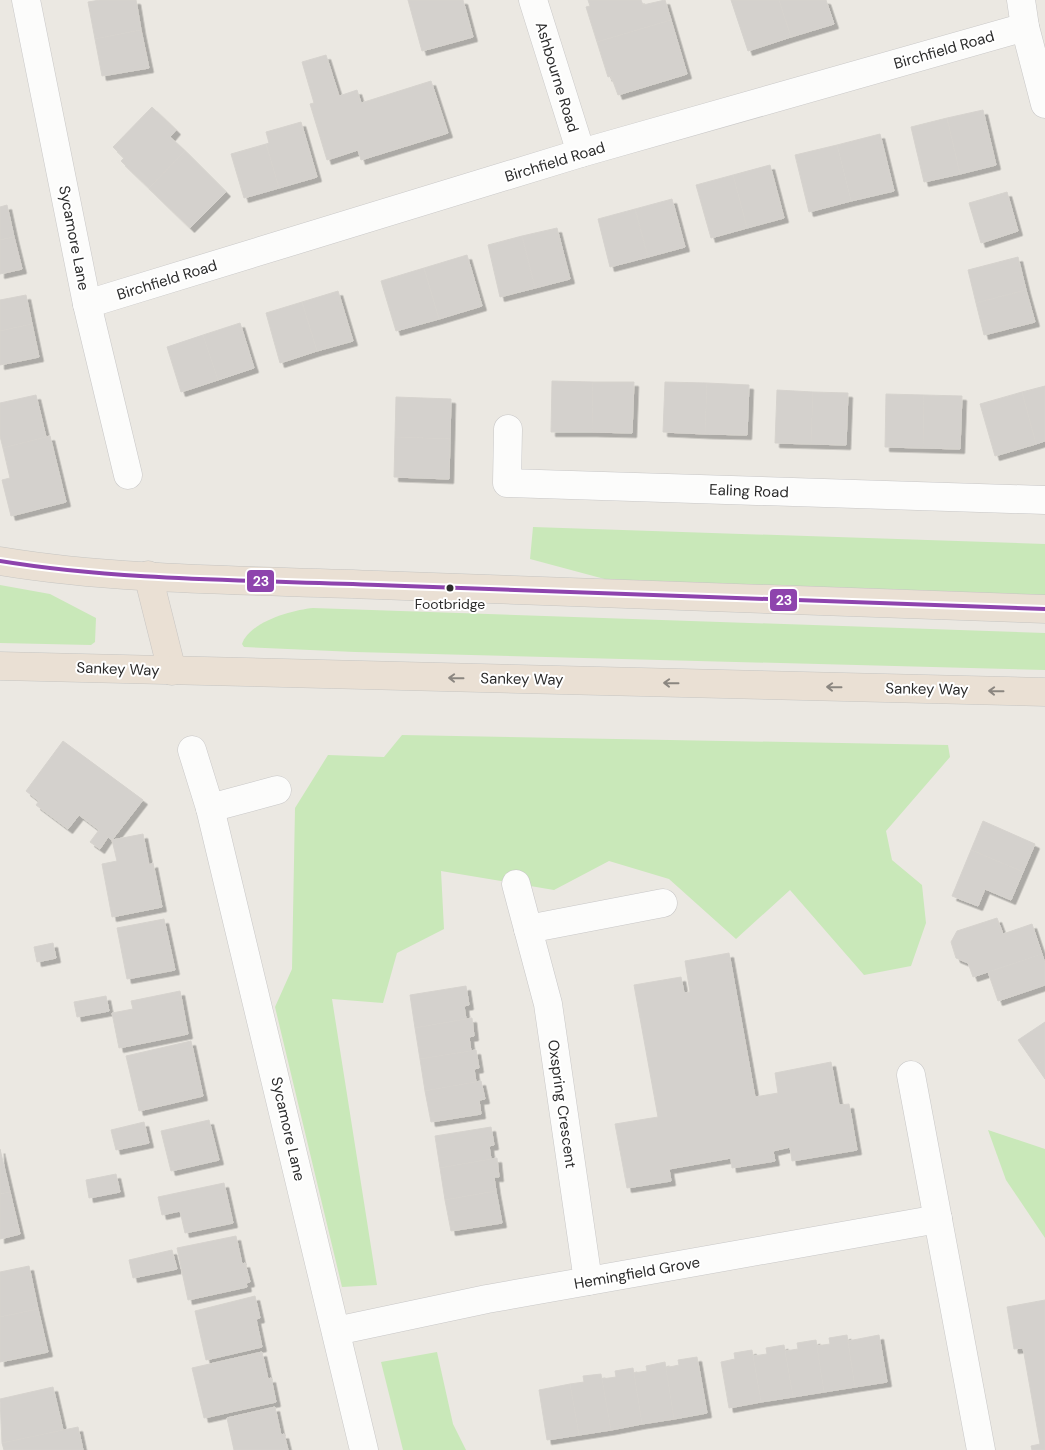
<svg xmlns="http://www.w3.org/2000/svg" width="1045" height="1450" font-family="'DM Sans',sans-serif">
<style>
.green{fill:#c9e8b9}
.building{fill:#d4d1cd;stroke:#d6d3ce;filter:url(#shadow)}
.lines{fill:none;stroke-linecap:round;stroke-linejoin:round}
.street-casing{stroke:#c8c7c7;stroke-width:29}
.highway-casing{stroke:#c6c5c2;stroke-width:29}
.street{stroke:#fcfcfb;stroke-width:28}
.highway{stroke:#eae0d4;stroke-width:28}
.bus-1-casing{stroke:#fff;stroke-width:8}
.bus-1{stroke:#8e44ad;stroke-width:4}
.oneway{stroke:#8b8680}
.bus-dot{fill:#2c2c2c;stroke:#fff;stroke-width:2}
.labels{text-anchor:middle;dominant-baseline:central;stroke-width:4;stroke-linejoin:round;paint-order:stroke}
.bus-label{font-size:14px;fill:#2c2c2c;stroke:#fff}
.street-label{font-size:15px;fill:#2c2c2c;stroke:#fff}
.line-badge{stroke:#fff;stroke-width:2}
.badge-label{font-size:14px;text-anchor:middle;font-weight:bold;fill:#fff}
</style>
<defs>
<filter id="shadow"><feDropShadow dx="4.5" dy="4.5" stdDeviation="0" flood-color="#0004"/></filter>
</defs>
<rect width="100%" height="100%" fill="#ebe8e2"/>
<g class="green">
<path d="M533 527 1045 544V598L627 585 530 559Z"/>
<path d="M0 585 50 594 96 618 95 642 91 645 0 643Z"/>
<path d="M313 608 1045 633V670L355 652 244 647 242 644C249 622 292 610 313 608Z"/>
<path d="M402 735 948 745 950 757 886 831 892 860 922 885 926 923 911 966 864 975 790 890 736 939 669 879 609 861 554 890 441 871 444 929 397 953 383 1003 332 999 377 1285 342 1287 275 1007 292 969 295 808 328 755 384 757Z"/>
<path d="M988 1130 1045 1149V1238L1006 1180Z"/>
<path d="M437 1352 453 1424 466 1450H403L381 1362Z"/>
</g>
<g class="building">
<path d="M100 0H136L141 30 95 39 88 2Z"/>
<path d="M408 0H463L473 37 422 51Z"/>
<path d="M588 0H641L643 5 665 0 671 20 597 42 586 7 590 6Z"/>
<path d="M731 0H779L791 37 748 51Z"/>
<path d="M779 0H826L834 24 791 37Z"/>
<path d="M671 20 687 74 618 95 611 76 608 77 597 42Z"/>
<path d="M141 30 149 68 102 76 95 39Z"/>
<path d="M326 55 339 96 357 90 361 103 431 81 448 133 361 160 358 150 327 160 310 104 314 103 302 62Z"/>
<path d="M152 107 176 130 170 137 185 151 149 188 121 161 124 158 113 147Z"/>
<path d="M983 110 996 165 960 174 947 118Z"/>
<path d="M947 118 960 174 924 182 911 127Z"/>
<path d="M301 122 317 177 279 188 266 144 269 143 266 132Z"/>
<path d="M880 134 894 191 851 201 837 145Z"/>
<path d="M266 144 279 188 244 198 231 154Z"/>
<path d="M837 145 851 201 809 212 795 155Z"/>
<path d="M185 151 226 192 190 228 149 188Z"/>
<path d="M770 165 784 218 747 228 733 175Z"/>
<path d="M733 175 747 228 711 238 696 185Z"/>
<path d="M1007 192 1018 231 981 243 969 203Z"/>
<path d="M672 199 685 247 648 257 635 209Z"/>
<path d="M7 205 14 237 0 240V207Z"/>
<path d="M635 209 648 257 610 267 598 219Z"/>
<path d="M557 228 570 279 535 288 522 236Z"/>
<path d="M522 236 535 288 500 297 488 245Z"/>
<path d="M14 237 22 269 0 274V240Z"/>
<path d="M467 255 482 306 439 319 424 268Z"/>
<path d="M1018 257 1026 290 976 303 968 270Z"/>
<path d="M424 268 439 319 396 331 381 281Z"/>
<path d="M1026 290 1035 322 984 335 976 303Z"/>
<path d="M338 291 353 341 317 351 302 302Z"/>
<path d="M26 295 32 324 0 331V300Z"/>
<path d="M302 302 317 351 280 363 266 313Z"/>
<path d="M240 323 254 368 218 380 203 335Z"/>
<path d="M32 324 39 357 0 365V331Z"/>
<path d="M203 335 218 380 181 392 167 347Z"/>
<path d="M552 381 593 382 592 432H551Z"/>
<path d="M593 382H634L632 433 592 432Z"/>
<path d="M665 382 707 383 705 434 663 432Z"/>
<path d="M707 383 749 385 747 435 705 434Z"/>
<path d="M1045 386V441L1036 444 1022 392Z"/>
<path d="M777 390 813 392 811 444 775 443Z"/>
<path d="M813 392 848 393 846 445 811 444Z"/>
<path d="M1022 392 1036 444 995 456 980 404Z"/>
<path d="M886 394 924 395 923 448 885 447Z"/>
<path d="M36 395 46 437 3 448 0 436V403Z"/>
<path d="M924 395 962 396 960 449 923 448Z"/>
<path d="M396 397 451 399 450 439 395 437Z"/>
<path d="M50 436 66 502 11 516 2 480 10 478 3 448Z"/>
<path d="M395 437 450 439 449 479 394 477Z"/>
<path d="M63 741 143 800 112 840 108 837 100 849 90 842 99 830 79 815 68 829 36 805 39 801 26 791Z"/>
<path d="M983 821 1035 844 1023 872 971 850Z"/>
<path d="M143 834 149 865 153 863 162 907 112 917 102 864 117 861 112 840Z"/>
<path d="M971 850 1023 872 1011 900 985 889 978 906 952 896Z"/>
<path d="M997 918 1003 934 1032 924 1042 954 973 977 968 963 956 958 951 942 957 931Z"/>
<path d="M164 919 175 970 127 979 117 928Z"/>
<path d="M53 943 56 958 37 962 34 947Z"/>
<path d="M729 953 755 1097 778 1093 775 1073 831 1062 839 1105 849 1104 857 1150 792 1161 790 1147 773 1151 775 1161 732 1168 731 1158 669 1169 671 1181 627 1188 615 1124 658 1117 634 985 681 977 684 993 690 992 685 961Z"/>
<path d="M1042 954 1045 963V985L998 1001 988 972Z"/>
<path d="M466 986 469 1005 464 1006 466 1019 415 1028 410 995Z"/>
<path d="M180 991 188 1034 119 1048 112 1013 133 1009 131 1001Z"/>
<path d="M106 996 109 1011 77 1017 74 1002Z"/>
<path d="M472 1018 474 1036 469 1037 471 1051 420 1059 415 1028Z"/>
<path d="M1045 1022V1059L1036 1066 1018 1040Z"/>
<path d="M191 1041 203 1096 139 1111 126 1056Z"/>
<path d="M476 1050 479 1068 474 1069 476 1082 425 1091 420 1059Z"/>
<path d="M1045 1059V1079L1036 1066Z"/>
<path d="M481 1081 485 1099 479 1100 481 1114 431 1122 425 1091Z"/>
<path d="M209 1120 219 1160 171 1171 161 1131Z"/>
<path d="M144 1122 149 1143 116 1150 111 1130Z"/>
<path d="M491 1127 494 1145 489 1146 491 1159 440 1168 435 1136Z"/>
<path d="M0 1149 10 1192 0 1194Z"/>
<path d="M497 1158 499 1177H494L496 1191 445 1200 440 1168Z"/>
<path d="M116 1174 120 1192 89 1198 86 1180Z"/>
<path d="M224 1183 233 1223 185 1233 180 1211 162 1215 158 1197Z"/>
<path d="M496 1191 502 1223 451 1231 445 1200Z"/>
<path d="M10 1192 20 1234 0 1239V1194Z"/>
<path d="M236 1236 242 1264 245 1263 250 1282 246 1283 247 1287 188 1300 177 1248Z"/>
<path d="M172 1250 177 1269 133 1278 129 1260Z"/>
<path d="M29 1266 38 1309 0 1317V1272Z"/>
<path d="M255 1296 260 1318 256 1319 262 1347 206 1360 195 1311Z"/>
<path d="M1045 1300V1450H1032L1031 1446 1040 1444 1023 1348 1014 1349 1007 1307Z"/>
<path d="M38 1309 48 1352 0 1362V1317Z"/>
<path d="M847 1335 855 1387 824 1392 816 1346 830 1344 829 1338Z"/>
<path d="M879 1335 887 1382 855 1387 848 1341Z"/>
<path d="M816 1340 824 1392 793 1397 785 1351 798 1349 797 1343Z"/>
<path d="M784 1345 793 1397 761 1402 753 1356 767 1354 766 1348Z"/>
<path d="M752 1350 761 1402 729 1408 721 1362 735 1359 734 1353Z"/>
<path d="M262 1352 268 1379 271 1378 276 1402 204 1418 192 1368Z"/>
<path d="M697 1357 707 1413 674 1419 665 1368 679 1365 678 1360Z"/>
<path d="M665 1362 674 1419 642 1424 634 1373 647 1371 646 1366Z"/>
<path d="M633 1368 642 1424 611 1430 602 1379 616 1377 615 1371Z"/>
<path d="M601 1374 611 1430 579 1435 570 1384 584 1382 583 1376Z"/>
<path d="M570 1384 579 1435 547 1440 539 1390Z"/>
<path d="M53 1387 63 1430 2 1443 0 1399Z"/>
<path d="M275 1407 281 1435 284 1434 288 1450H234L227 1418Z"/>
<path d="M78 1427 83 1450H4L2 1443Z"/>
</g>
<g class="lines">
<defs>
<g id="street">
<path d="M26 0 87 304 128 475"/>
<path d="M533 0 581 153"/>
<path d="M1021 0 1025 27 1045 104"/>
<path d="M87 304 581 153 1025 27"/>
<path d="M508 429 507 483 1045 500"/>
<path d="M192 750 210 808 364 1450"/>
<path d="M210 808 277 790"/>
<path d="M516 884 548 1004 588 1281"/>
<path d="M528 929 663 903"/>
<path d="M911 1075 981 1450"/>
<path d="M336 1331 487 1299 938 1219"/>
</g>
<g id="highway">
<path d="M0 561C121 581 254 580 378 585 600 594 822 602 1045 609"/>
<path d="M148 575 172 671"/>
<path d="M0 666 1045 692"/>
</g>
</defs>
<use href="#street" class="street-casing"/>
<use href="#highway" class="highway-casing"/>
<use href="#street" class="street"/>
<use href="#highway" class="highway"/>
<defs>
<path id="bus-1" d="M0 561C121 581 254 580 378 585 600 594 822 602 1045 609"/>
</defs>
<use href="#bus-1" class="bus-1-casing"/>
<use href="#bus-1" class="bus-1"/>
</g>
<defs><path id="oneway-shaft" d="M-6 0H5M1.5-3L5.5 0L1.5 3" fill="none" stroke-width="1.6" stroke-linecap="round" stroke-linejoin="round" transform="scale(1.25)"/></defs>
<g class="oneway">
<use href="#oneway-shaft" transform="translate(456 678) rotate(-179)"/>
<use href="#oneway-shaft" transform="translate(671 683) rotate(-179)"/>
<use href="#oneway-shaft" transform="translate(834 687) rotate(-179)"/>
<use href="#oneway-shaft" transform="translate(996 691) rotate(-179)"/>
</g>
<circle class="bus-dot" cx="450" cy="588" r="4.5"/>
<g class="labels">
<g class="bus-label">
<text x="450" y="604">Footbridge</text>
</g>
<g class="street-label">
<text transform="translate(944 50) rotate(-16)">Birchfield Road</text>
<text transform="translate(557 77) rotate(73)">Ashbourne Road</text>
<text transform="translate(555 162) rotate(-17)">Birchfield Road</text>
<text transform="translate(74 238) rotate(79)">Sycamore Lane</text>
<text transform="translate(167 280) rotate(-17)">Birchfield Road</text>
<text transform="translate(749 491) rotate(2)">Ealing Road</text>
<text transform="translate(118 669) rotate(2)">Sankey Way</text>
<text transform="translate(522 679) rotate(1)">Sankey Way</text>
<text transform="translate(927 689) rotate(1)">Sankey Way</text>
<text transform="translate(562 1104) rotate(82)">Oxspring Crescent</text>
<text transform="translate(288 1129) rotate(77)">Sycamore Lane</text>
<text transform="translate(637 1273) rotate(-10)">Hemingfield Grove</text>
</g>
</g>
<g class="line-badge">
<rect x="246" y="569" width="29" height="24" rx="5" fill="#8e44ad"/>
<rect x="769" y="588" width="29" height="24" rx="5" fill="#8e44ad"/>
</g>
<g class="badge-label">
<text x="261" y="586">23</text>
<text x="784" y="605">23</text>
</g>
</svg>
